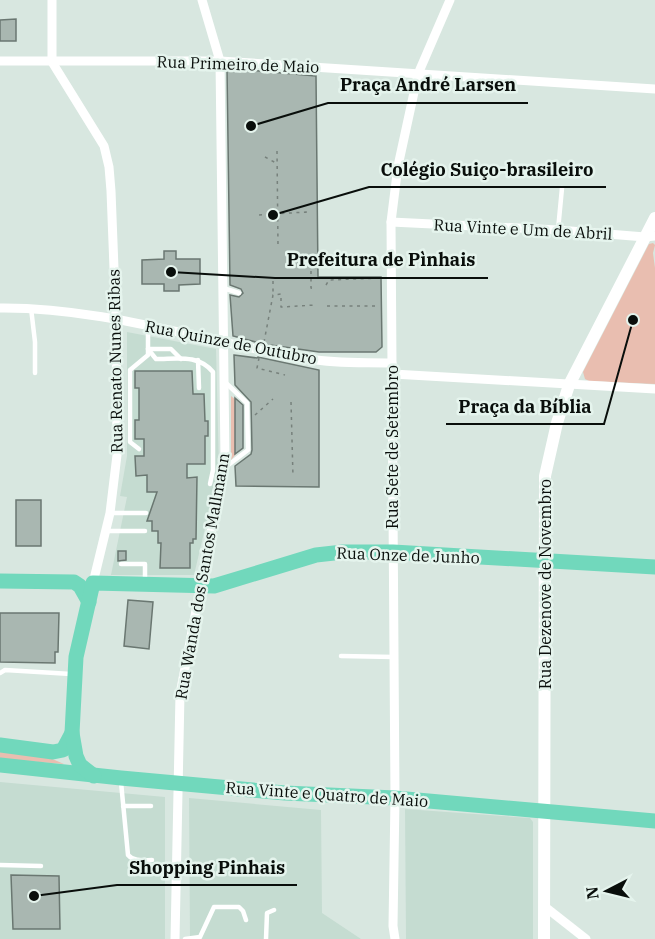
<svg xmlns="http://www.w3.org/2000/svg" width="655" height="939" font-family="'IBM Plex Serif',serif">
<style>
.built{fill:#c5dcd1}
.green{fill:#e9beb0}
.building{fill:#a9b7b1;stroke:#6a7771;stroke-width:1.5}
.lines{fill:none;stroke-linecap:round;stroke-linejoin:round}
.path{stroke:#77817c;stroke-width:1.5;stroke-dasharray:3 4.5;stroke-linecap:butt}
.service{stroke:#fff;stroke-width:4.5}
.minor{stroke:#fff;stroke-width:9}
.tertiary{stroke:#fff;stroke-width:12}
.primary{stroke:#71d8bc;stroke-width:15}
.labels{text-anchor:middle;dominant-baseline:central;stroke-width:5;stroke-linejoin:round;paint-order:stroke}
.street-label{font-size:16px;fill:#090e0b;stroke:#e5f4ed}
.leader{fill:none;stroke:#090e0b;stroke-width:2}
.callout-dot{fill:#090e0b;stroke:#e5f4ed;stroke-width:2}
.callout-label{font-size:18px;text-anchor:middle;font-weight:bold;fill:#090e0b;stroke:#e5f4ed;stroke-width:5;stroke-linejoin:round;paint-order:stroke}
</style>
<rect width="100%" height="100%" fill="#d8e7e0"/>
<g class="built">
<path d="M127 332 216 349 219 469 194 575H111L127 497 120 496 127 456Z"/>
<path d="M0 782 165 797V939H0Z"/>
<path d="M189 798 321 810 322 913 361 939H190Z"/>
<path d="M405 809 530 818 533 822V939H406Z"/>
</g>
<g class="green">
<path d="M653 243 655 245 653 253 655 268V384L589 381 585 379 583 372 649 244Z"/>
<path d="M231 396 240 403 241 448 231 460Z"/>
<path d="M0 747 36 752 64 764 0 759Z"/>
</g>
<g class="building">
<path d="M16 19V41H0V20Z"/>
<path d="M227 68 316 76 318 277H381L382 347 376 352H319L263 344 233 336 230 295 239 297 243 293 241 289 230 285Z"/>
<path d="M164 251H176V259H200V284L179 285V291H164V284H142V260L164 259Z"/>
<path d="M234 355 257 358 258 357 319 370V487L236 486 235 466 251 454 252 450 251 402 235 385Z"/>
<path d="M135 371H192L193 394H204L205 421H208V436H205V464H187V478L197 477 196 539H193V543H190V568H160L161 543H158V531H152V521H147L157 492H147V475L136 476 135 456H144V439H135V420H139V388H135Z"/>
<path d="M235 398 243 405V448L235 454Z"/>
<rect x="16" y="500" width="25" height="46"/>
<path d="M118 551H126V560L118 561Z"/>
<path d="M128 600 153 602 149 649 124 646Z"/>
<path d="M0 613H59L58 652H55V663L0 662Z"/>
<path d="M11 875 59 876 60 929H13Z"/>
</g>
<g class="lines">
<g class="path">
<path d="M277 151 278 246"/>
<path d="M265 157 276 163"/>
<path d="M259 215 306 212 310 214"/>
<path d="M311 256V288L316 289"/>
<path d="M273 281V294"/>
<path d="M326 285 329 280 381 278"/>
<path d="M327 306H378"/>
<path d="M264 342 273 295 281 294V307L316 305"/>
<path d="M259 358 257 368 285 375"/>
<path d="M291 402 293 477"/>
<path d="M255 415 273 399"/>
</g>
<g class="service">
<path d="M558 230 562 188"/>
<path d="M223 288 239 293"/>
<path d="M31 308 35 342V373"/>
<path d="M148 349 156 359C177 359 198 354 213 372V470L210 484"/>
<path d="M148 349H171L181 359"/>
<path d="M198 360 199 388"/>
<path d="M139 449 130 442V370L148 355V325"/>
<path d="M223 469 248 450 247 403 226 383"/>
<path d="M110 513H146"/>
<path d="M106 531H145"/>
<path d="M121 564H145V581"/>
<path d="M341 656 394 657"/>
<path d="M0 673 5 670 71 674"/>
<path d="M121 782 128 855C134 862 144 860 152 860"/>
<path d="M123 806H151"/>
<path d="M0 865 41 866"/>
<path d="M185 939 200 937 214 907H239L243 911 246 920"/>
<path d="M266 939 267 913 274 910"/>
</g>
<g class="minor">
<path d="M52 0V62L104 146 109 167 111 191 116 320 117 455 110 513 93 583"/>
<path d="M0 61H220L655 89"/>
<path d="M391 222 558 230 645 237 655 236"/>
<path d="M0 308C105 307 207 343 310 359 337 364 365 362 392 363"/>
<path d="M393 374 655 389"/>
<path d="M544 906 586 939"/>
<path d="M175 939 180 694 225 459 220 61 202 0"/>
<path d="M395 939 393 926 395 798 391 222 398 166 418 74 450 0"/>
</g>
<path class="tertiary" d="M544 939 545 476 557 423 569 385 655 218"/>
<g class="primary">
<path d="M0 581 74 582 80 586 89 602"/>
<path d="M0 745 53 752 63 750 72 733"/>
<path d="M0 765 121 778 285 793 395 798 655 821"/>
<path d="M94 776 80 765 76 756 72 733 76 657 93 583 214 586 316 555 343 552H393L655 567"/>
</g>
</g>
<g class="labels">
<g class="street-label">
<text transform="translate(238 64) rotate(2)">Rua Primeiro de Maio</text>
<text transform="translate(523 229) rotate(3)">Rua Vinte e Um de Abril</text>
<text transform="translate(231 342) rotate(11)">Rua Quinze de Outubro</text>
<text transform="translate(115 361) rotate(-91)">Rua Renato Nunes Ribas</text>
<text transform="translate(392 447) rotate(-90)">Rua Sete de Setembro</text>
<text transform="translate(408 555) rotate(2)">Rua Onze de Junho</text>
<text transform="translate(202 576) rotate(-80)">Rua Wanda dos Santos Mallmann</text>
<text transform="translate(545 584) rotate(-90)">Rua Dezenove de Novembro</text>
<text transform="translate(327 794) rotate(4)">Rua Vinte e Quatro de Maio</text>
</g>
</g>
<path class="leader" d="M251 126L328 103H528M273 215L369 187H606M171 272L275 278H488M633 320L604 424H446M34 896L117 885H297"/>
<g class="callout-dot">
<circle cx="251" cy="126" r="6"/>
<circle cx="273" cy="215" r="6"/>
<circle cx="171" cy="272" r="6"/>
<circle cx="633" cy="320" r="6"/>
<circle cx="34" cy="896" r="6"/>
</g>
<g class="callout-label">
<text x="428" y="91">Praça André Larsen</text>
<text x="487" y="176">Colégio Suiço-brasileiro</text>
<text x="381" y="266">Prefeitura de Pìnhais</text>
<text x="525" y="413">Praça da Bíblia</text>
<text x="207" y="874">Shopping Pinhais</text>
</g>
<g transform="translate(607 891) rotate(263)" stroke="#e5f4ed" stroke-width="4.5" paint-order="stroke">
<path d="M0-4.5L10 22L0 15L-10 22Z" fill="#090e0b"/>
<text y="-9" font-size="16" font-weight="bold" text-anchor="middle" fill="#090e0b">N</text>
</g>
</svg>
